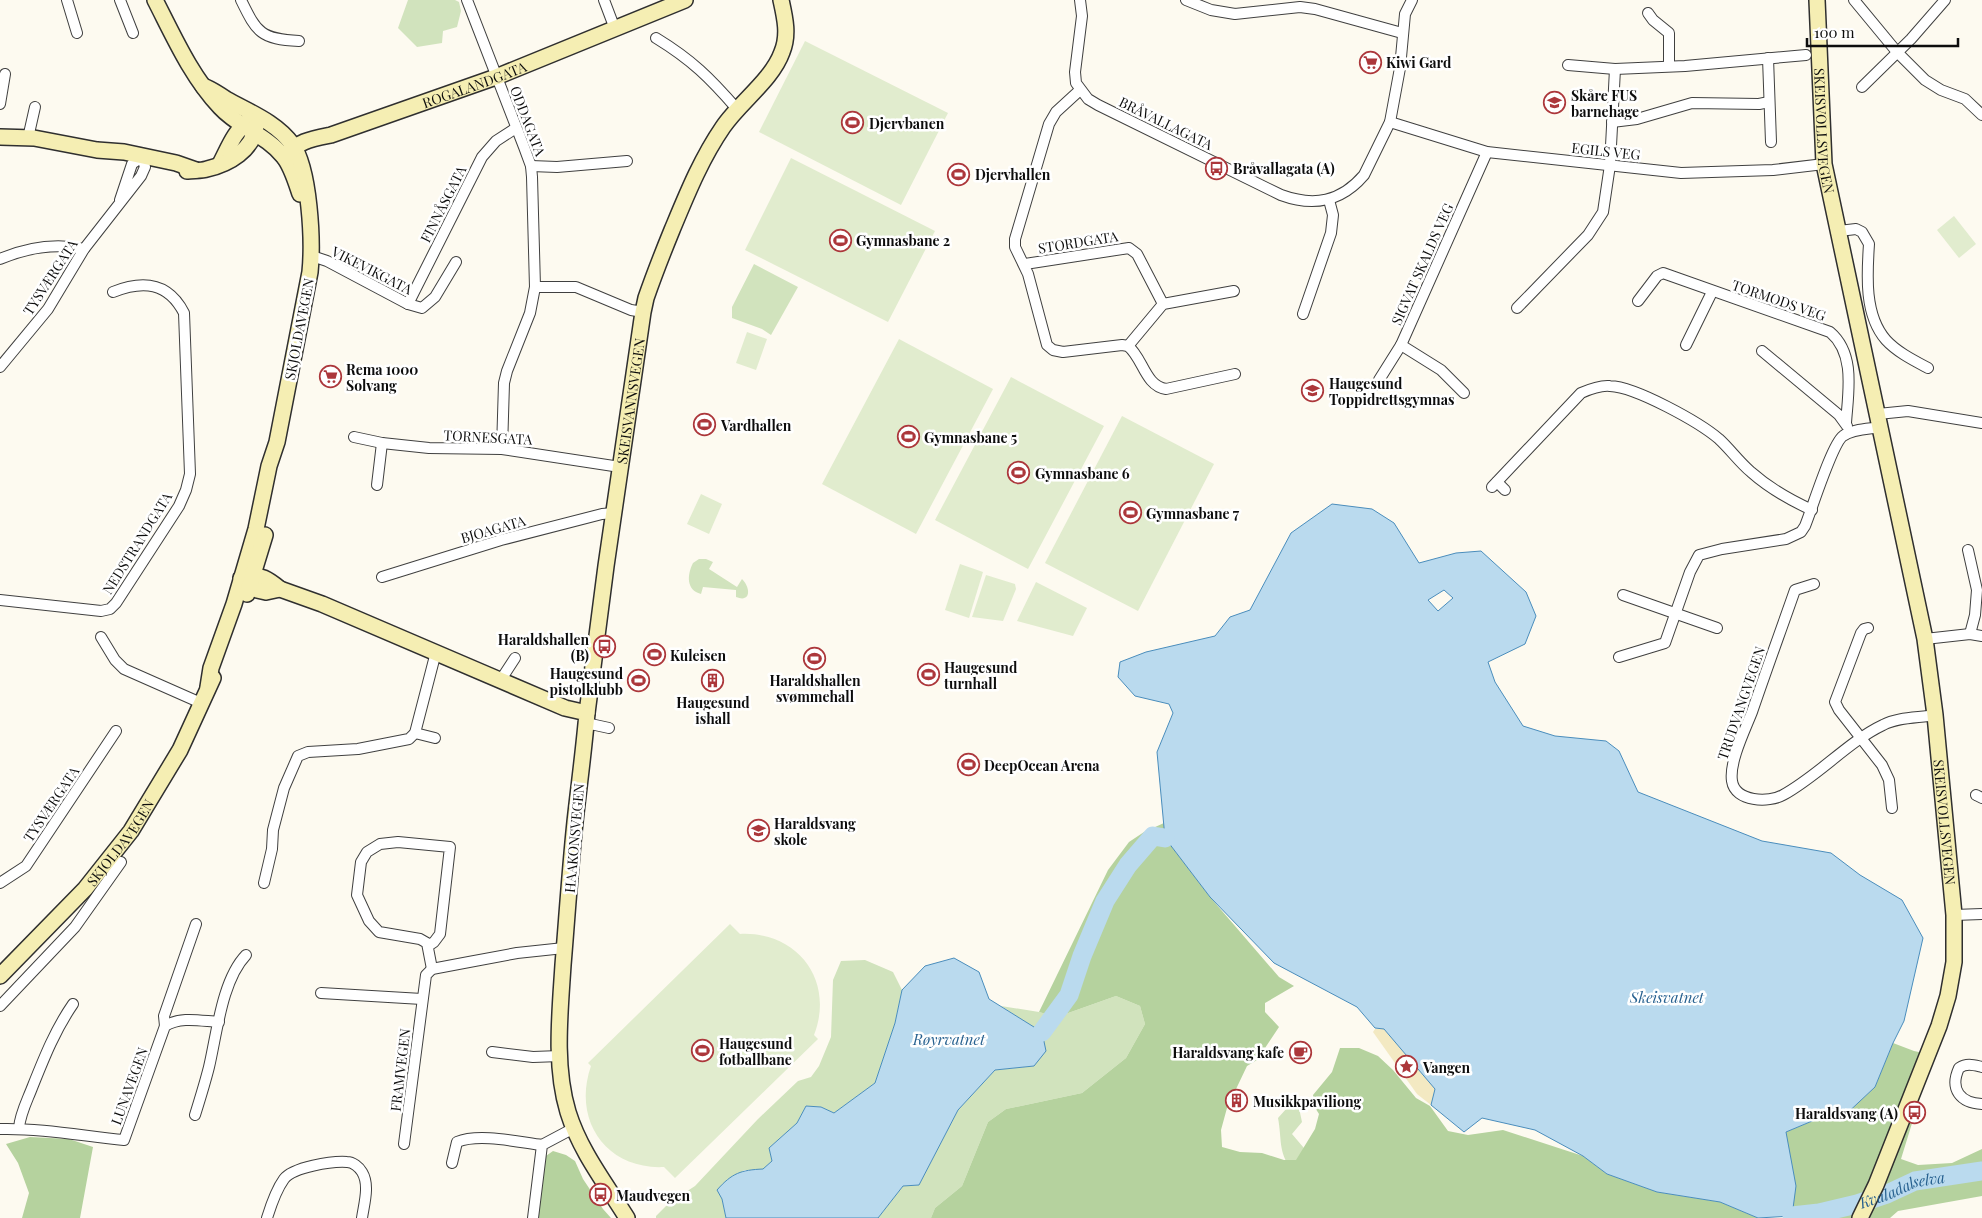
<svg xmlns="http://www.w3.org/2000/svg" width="1982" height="1218" font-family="'Playfair Display',serif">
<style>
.green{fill:#d1e3bd}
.forest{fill:#b5d29e}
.sand{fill:#f3e9c2}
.pitch{fill:#e1ecce}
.water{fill:#badaee;stroke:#4a8dbc;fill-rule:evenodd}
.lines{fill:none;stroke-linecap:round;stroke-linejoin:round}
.river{stroke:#badaee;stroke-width:19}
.street-casing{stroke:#404040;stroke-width:12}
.secondary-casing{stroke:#2f2f2f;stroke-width:18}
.street{stroke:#fff;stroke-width:10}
.secondary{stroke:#f5eeb3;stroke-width:15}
.labels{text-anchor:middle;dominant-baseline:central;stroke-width:5;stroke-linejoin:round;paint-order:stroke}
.poi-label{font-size:14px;font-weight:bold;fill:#0d0d0d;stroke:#fff;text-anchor:start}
.street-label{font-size:14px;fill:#0d0d0d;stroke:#fff}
.water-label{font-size:15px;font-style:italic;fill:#26608f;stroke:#fff}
</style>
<rect width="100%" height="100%" fill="#fdfaf0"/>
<g class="green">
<path d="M408 0H455L459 2 461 11 457 27 443 31 442 43 417 47 398 28Z"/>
<path d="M754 264 798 287 771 335 762 329 732 318V307Z"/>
<path d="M699 559H706L713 562 709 569 737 587 742 579C751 588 751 603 736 597V590L703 587 701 594C686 590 687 575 693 563Z"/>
<path d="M865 960 893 972 902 990 895 1023 875 1083 834 1113 821 1107 806 1106 797 1123 769 1148 772 1161 763 1170H744L722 1199 726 1218H656V1216L669 1203 695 1186 758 1119 798 1081 811 1077 819 1066 831 1037 833 980 841 961Z"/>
<path d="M1116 996 1140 1006 1145 1024 1126 1058 1082 1093 1006 1109 988 1122 962 1186 935 1208 931 1218H878L903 1186 919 1185 958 1110 995 1070 1034 1066 1041 1032 1001 1006 1039 1012 1057 1017Z"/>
<path d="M1287 1108H1299L1302 1122 1292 1134 1309 1154 1291 1169C1278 1151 1282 1139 1278 1118Z"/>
</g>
<g class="forest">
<path d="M1164 823 1165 838 1210 897 1279 977 1294 986 1265 1003V1012L1279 1027 1257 1060 1247 1066 1227 1108 1221 1130 1222 1147 1240 1152 1262 1153 1284 1160H1296L1315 1129 1319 1114 1314 1106 1313 1095 1332 1072 1340 1048H1359L1378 1056 1393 1070 1416 1098 1430 1106 1448 1131 1468 1135 1503 1130 1583 1156 1607 1174 1657 1192 1720 1202 1758 1218H931L935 1208 962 1186 988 1122 1006 1109 1082 1093 1126 1058 1145 1024 1140 1006 1116 996 1057 1017 1039 1012 1108 870 1129 842 1144 832Z"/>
<path d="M1893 1043 1914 1051 1933 1055 1901 1159 1918 1165 1952 1163 1982 1149V1196L1898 1211 1890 1218H1787L1792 1216 1786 1132 1817 1119 1842 1118 1875 1087Z"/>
<path d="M30 1137 69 1139 93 1147 80 1218H22L29 1193 18 1163 6 1144Z"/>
<path d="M553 1151 566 1155 575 1161 583 1179 603 1209 611 1218H530L543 1158Z"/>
</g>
<path class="sand" d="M1375 1029H1384L1435 1089 1431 1105 1417 1094 1373 1032Z"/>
<g class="pitch">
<path d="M805 41 948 113 901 205 759 132Z"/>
<path d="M791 158 935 231 888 322 745 250Z"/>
<path d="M1954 216 1976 244 1959 258 1937 230Z"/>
<path d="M747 332 767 339 756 370 736 363Z"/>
<path d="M899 339 993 389 916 534 822 484Z"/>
<path d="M1011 377 1104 426 1028 569 935 520Z"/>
<path d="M1122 416 1214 464 1138 611 1045 563Z"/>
<path d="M701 494 722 504 709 534 687 524Z"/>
<path d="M960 564 983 572 969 618 945 610Z"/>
<path d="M986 575 1015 584 1016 589 1003 621 972 617Z"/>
<path d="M1036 582 1087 608 1073 636 1017 621Z"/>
<path d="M730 924 740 934C798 931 835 981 814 1035L818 1039 675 1178 664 1167C606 1170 572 1120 591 1066L588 1063Z"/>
</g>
<g class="water">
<path d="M1332 504 1372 509 1394 523 1419 563 1456 553 1481 551 1526 592 1536 616 1525 644 1488 662 1495 682 1523 726 1555 736 1606 741 1619 751 1638 792 1762 841 1831 853 1860 875 1902 900 1923 938 1904 1021 1893 1043 1875 1087 1842 1118 1817 1119 1786 1132 1796 1186 1792 1216 1758 1218 1720 1202 1657 1192 1607 1174 1583 1156 1535 1130 1482 1118 1464 1132 1431 1105 1435 1089 1384 1029 1375 1028 1357 1007 1274 963 1210 897 1165 838 1157 752 1173 713 1169 704 1135 696 1118 677 1120 662 1146 652 1215 636 1230 617 1250 610 1291 533ZM1444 590 1453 598 1438 611 1428 600Z"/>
<path d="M954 958 979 972 989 999 1042 1032 1046 1051 1034 1066 995 1070 958 1110 919 1185 903 1186 878 1218H726L722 1199 717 1190C732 1173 741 1170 763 1169L772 1161 769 1148 797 1123 806 1106 821 1107 834 1113 875 1083 895 1023 902 990 925 966Z"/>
</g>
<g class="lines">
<g class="river">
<path d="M1042 1032 1069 995 1082 956 1105 901 1128 865 1153 836 1165 838"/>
<path id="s1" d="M1792 1216 1819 1213 1857 1204 1887 1194 1915 1181 1982 1171"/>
</g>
<defs>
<g id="street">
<path d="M67 0 77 33"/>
<path d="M120 0 133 33"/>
<path d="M241 0C257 33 261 39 299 41"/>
<path d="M467 0 524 147 531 166 532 177 535 287 530 313 507 371 504 383 502 449"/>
<path d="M604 0 615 29"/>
<path d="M1080 0 1082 16 1075 72 1076 83 1088 99 1098 105 1281 195C1314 207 1341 202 1364 175L1390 122 1400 68 1405 14 1412 0"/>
<path d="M1186 0 1211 10 1235 14 1300 7 1315 9 1402 33"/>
<path d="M1854 0 1897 52 1925 80 1941 90 1965 99 1982 115"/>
<path d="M1648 13 1653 20 1669 33V66"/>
<path d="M656 38C692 60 710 78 737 109"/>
<path d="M1768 58 1771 142"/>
<path d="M1568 65 1615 69 1685 66 1806 55"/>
<path d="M1862 87 1911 39 1945 0"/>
<path d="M1080 90 1056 112 1049 124 1015 239V247L1028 274 1047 345 1053 350 1063 352 1122 345 1128 346C1143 358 1145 386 1166 389L1235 374"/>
<path d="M0 104 5 74"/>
<path d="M1390 122 1487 152 1681 173 1773 170 1824 164"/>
<path d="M1612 122 1637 119 1692 103 1759 104 1769 102"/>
<path d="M28 138 35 107"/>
<path d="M531 166 557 167 627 161"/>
<path d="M1839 231 1856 229 1862 232 1869 244C1867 274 1864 315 1886 340 1897 352 1913 360 1928 368"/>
<path d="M312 256 327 261 408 304 422 308 435 297 456 262"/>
<path d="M0 259C26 248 56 243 84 249"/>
<path d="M1025 264 1129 248 1137 254 1163 304"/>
<path d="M535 287H576L631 310 643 312"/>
<path d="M1638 301 1657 276 1663 273 1830 332C1856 354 1848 393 1846 423"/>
<path d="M408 304 482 157 496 141 516 128"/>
<path d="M1517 308 1588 235 1603 212 1610 165 1615 69"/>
<path d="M1303 314 1331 233 1333 215 1329 200"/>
<path d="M1401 345 1441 370 1464 393"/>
<path d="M1686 345 1712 292"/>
<path d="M1128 346 1163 304 1234 291"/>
<path d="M1762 351 1839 415 1847 426"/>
<path d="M0 367 48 309 84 249 141 176 145 167 142 157 132 164 120 200"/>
<path d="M1379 385V380L1401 345 1487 152"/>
<path d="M1878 414 1908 411 1982 423"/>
<path d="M354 437 382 443 429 448 502 449 620 467"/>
<path d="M1497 482 1505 490"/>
<path d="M377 485 382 443"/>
<path d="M1492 487 1581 393C1590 389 1600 385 1610 386 1636 387 1699 422 1719 439 1730 449 1739 462 1751 472 1769 488 1790 500 1812 510"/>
<path d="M1968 550 1977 590 1975 615 1970 634"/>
<path d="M382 577 501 540 602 514 614 513"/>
<path d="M1814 584 1795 590C1781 630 1766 671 1752 712 1745 730 1729 762 1732 781 1735 802 1769 803 1783 795 1818 776 1849 741 1883 725 1898 717 1918 718 1935 715"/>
<path d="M1623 595 1717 628"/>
<path d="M0 600 101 611 110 609 116 603 179 506 186 490 190 474 184 313C168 282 143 280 113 292"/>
<path d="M1868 628 1864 629 1861 633 1835 702 1839 710 1882 765 1889 780 1892 808"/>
<path d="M101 637 115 660 124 669 201 703"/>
<path d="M1925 639 1970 634 1982 636"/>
<path d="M1619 657 1665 643 1690 572 1699 555 1722 549 1786 539 1801 532 1805 526C1812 509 1832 444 1843 436 1852 429 1870 429 1881 427"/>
<path d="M500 681 515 658"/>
<path d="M586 723 609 728"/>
<path d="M415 733 435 738"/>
<path d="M1976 795 1982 798"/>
<path d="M0 883 26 866 116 731"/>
<path d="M264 883 272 849 273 830 284 788 298 756 308 752 358 749 409 739 415 733 436 652"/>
<path d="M1954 915 1982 914"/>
<path d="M428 946 434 942 440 934 450 847 398 842 380 844 367 852 361 862 357 895 369 921 379 932 420 939 427 943 432 969"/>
<path d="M321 993 422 999"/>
<path d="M0 1006 75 927 121 862"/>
<path d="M165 1026 164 1016 196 924"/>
<path d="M492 1052 533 1057 560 1056"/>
<path d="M1982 1067C1973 1065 1967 1063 1959 1068 1949 1090 1961 1103 1982 1104"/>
<path d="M195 1115C200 1099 205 1083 209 1067 217 1033 222 980 246 955"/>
<path d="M19 1128C20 1114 27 1101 32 1088 44 1058 55 1030 73 1004"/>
<path d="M0 1129C42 1128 83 1136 124 1140L165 1026C181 1016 201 1021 219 1022"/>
<path d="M404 1144 426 975 432 969 469 962 517 953 564 948"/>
<path d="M452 1163 457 1142C479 1133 518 1142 542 1145"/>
<path d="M267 1218C271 1205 276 1190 284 1179 293 1167 332 1161 347 1162 353 1162 359 1167 362 1172 370 1185 364 1204 362 1218"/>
<path d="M533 1218 542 1145 574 1128"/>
</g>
<g id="secondary">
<path d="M155 0C174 37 191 76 220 107 238 127 266 135 283 156 291 165 296 182 300 194"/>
<path id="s2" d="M1817 0 1824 164 1925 639 1935 715 1954 915V962L1948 996 1939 1026 1876 1185 1860 1218"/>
<path d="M203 86C212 89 218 94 226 99 249 112 276 122 292 144 310 169 313 242 310 272L277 442 269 466 256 529 234 604 211 668 208 687"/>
<path d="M0 137 34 138 97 150 124 152 176 163 196 170"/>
<path id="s3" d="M284 157C298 141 311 139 331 135L496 77 685 0"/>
<path d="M220 164C229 147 234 131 250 120"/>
<path d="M187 171C194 170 201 171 207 169 229 164 253 150 256 126"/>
<path d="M245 577C260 573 269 580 280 589"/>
<path d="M241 578 249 588 266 592 280 589 322 604 565 708 587 713C584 749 579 785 575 822 570 870 567 917 563 965 560 1013 554 1066 568 1112 580 1151 606 1184 627 1218"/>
<path d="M247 594 265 535"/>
<path id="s4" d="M587 713 606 566 643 312 646 298C654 275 663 252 672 230 687 194 701 159 723 127 740 102 772 80 782 52 789 35 785 18 781 0"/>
<path id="s5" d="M0 976 85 889 131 831 180 750 213 678"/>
</g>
</defs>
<use href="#street" class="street-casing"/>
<use href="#secondary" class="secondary-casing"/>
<use href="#street" class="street"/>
<use href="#secondary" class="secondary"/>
</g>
<defs>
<symbol id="supermarket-ring" viewBox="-11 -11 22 22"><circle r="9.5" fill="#fff" stroke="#ac373b" stroke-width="1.5"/><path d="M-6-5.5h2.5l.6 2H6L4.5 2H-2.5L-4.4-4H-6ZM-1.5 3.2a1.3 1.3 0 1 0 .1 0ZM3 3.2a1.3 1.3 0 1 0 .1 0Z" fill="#ac373b"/></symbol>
<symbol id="school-ring" viewBox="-11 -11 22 22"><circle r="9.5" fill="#fff" stroke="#ac373b" stroke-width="1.5"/><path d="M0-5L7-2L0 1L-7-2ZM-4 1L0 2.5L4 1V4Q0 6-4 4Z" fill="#ac373b"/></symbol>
<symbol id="stadium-ring" viewBox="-11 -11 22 22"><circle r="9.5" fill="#fff" stroke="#ac373b" stroke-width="1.5"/><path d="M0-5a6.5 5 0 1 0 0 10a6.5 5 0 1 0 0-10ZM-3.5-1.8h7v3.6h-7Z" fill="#ac373b"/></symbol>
<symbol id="bus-ring" viewBox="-11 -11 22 22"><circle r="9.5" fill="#fff" stroke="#ac373b" stroke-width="1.5"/><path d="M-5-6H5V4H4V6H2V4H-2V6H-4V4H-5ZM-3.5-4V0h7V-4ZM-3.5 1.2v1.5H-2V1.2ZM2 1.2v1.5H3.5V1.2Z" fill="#ac373b"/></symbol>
<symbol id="building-ring" viewBox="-11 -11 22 22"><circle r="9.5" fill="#fff" stroke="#ac373b" stroke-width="1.5"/><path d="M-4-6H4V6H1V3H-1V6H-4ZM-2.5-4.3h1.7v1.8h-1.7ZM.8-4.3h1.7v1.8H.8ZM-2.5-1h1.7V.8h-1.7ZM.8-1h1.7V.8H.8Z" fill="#ac373b"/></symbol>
<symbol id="cafe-ring" viewBox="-11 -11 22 22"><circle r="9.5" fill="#fff" stroke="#ac373b" stroke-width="1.5"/><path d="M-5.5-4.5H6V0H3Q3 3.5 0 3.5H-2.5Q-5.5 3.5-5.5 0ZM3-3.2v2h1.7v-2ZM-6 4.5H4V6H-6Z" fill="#ac373b"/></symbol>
<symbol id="sight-ring" viewBox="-11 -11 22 22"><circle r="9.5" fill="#fff" stroke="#ac373b" stroke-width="1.5"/><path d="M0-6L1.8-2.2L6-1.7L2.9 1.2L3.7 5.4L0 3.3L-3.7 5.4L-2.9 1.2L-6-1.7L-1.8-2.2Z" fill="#ac373b"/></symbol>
</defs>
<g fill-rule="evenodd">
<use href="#supermarket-ring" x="1358" y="50" width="25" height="25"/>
<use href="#school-ring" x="1542" y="90" width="25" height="25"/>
<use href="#stadium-ring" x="840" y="110" width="25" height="25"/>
<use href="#bus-ring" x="1204" y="156" width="25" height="25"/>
<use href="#stadium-ring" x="946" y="162" width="25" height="25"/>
<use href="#stadium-ring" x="828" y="228" width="25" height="25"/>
<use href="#supermarket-ring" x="318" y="364" width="25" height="25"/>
<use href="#school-ring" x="1300" y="378" width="25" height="25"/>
<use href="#stadium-ring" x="692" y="412" width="25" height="25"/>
<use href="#stadium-ring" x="896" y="424" width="25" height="25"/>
<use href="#stadium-ring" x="1006" y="460" width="25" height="25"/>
<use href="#stadium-ring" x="1118" y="500" width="25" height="25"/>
<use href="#bus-ring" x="592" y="634" width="25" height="25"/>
<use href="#stadium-ring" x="642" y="642" width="25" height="25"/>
<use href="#stadium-ring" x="802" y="646" width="25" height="25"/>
<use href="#stadium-ring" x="916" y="662" width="25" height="25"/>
<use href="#building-ring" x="700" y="668" width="25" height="25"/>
<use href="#stadium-ring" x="626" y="668" width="25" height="25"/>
<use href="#stadium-ring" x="956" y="752" width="25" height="25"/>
<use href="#school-ring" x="746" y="818" width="25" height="25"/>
<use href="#stadium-ring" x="690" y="1038" width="25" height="25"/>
<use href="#cafe-ring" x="1288" y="1040" width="25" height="25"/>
<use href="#sight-ring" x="1394" y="1054" width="25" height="25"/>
<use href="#building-ring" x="1224" y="1088" width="25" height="25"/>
<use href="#bus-ring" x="1902" y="1100" width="25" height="25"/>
<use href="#bus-ring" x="588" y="1182" width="25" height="25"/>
</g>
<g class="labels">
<g class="poi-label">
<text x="1386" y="62">Kiwi Gard</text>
<text x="1571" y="95">Skåre FUS<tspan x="1571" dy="16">barnehage</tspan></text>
<text x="869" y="123">Djervbanen</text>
<text x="1233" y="168">Bråvallagata (A)</text>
<text x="975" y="174">Djervhallen</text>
<text x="856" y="240">Gymnasbane 2</text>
<text x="346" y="369">Rema 1000<tspan x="346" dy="16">Solvang</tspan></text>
<text x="1329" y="383">Haugesund<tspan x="1329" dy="16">Toppidrettsgymnas</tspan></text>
<text x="721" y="425">Vardhallen</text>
<text x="924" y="437">Gymnasbane 5</text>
<text x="1035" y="473">Gymnasbane 6</text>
<text x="1146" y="513">Gymnasbane 7</text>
<text x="589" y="639" text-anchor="end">Haraldshallen<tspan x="589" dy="16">(B)</tspan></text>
<text x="670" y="655">Kuleisen</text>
<text x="944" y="667">Haugesund<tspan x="944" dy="16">turnhall</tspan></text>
<text x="623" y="673" text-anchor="end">Haugesund<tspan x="623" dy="16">pistolklubb</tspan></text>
<text x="815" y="680" text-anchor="middle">Haraldshallen<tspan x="815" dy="16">svømmehall</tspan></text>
<text x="713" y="702" text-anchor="middle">Haugesund<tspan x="713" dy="16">ishall</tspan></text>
<text x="984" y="765">DeepOcean Arena</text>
<text x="774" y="823">Haraldsvang<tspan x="774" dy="16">skole</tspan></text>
<text x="719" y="1043">Haugesund<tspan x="719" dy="16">fotballbane</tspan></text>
<text x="1284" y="1052" text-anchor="end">Haraldsvang kafe</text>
<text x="1423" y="1067">Vangen</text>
<text x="1253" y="1101">Musikkpaviliong</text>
<text x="1898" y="1113" text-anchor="end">Haraldsvang (A)</text>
<text x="616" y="1195">Maudvegen</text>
</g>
<g class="street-label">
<text stroke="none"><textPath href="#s3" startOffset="205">ROGALANDGATA</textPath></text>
<text transform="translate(528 121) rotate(69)">ODDAGATA</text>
<text transform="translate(1166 123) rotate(26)">BRÅVALLAGATA</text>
<text stroke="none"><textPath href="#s2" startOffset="131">SKEISVOLLSVEGEN</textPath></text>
<text transform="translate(1606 151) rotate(6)">EGILS VEG</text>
<text transform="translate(443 204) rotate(-63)">FINNÅSGATA</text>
<text transform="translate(1078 242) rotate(-9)">STORDGATA</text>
<text transform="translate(1422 264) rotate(-66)">SIGVAT SKALDS VEG</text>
<text transform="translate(372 270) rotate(27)">VIKEVIKGATA</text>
<text transform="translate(50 277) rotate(-57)">TYSVÆRGATA</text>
<text transform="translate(1779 300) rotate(19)">TORMODS VEG</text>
<text transform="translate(299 329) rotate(-79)">SKJOLDAVEGEN</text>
<text stroke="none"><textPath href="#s4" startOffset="315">SKEISVANNSVEGEN</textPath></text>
<text transform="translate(488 437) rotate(3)">TORNESGATA</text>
<text transform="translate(493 529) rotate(-16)">BJOAGATA</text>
<text transform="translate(137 543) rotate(-58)">NEDSTRANDGATA</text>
<text transform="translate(1741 703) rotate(-71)">TRUDVANGVEGEN</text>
<text transform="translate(51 804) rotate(-56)">TYSVÆRGATA</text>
<text stroke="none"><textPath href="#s2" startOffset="834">SKEISVOLLSVEGEN</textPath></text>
<text transform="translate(574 838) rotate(-85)">HAAKONSVEGEN</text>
<text stroke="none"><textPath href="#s5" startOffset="180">SKJOLDAVEGEN</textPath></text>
<text transform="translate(400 1070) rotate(-83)">FRAMVEGEN</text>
<text transform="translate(129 1086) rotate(-70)">LUNAVEGEN</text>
</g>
<g class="water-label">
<text x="1667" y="997">Skeisvatnet</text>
<text x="949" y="1039">Røyrvatnet</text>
<text stroke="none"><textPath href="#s1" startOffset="114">Kvaladalselva</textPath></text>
</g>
</g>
<path d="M1807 38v8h151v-8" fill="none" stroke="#0d0d0d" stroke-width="2.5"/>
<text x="1814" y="38" font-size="15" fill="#0d0d0d" stroke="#ffffff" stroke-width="4" paint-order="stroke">100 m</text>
</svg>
